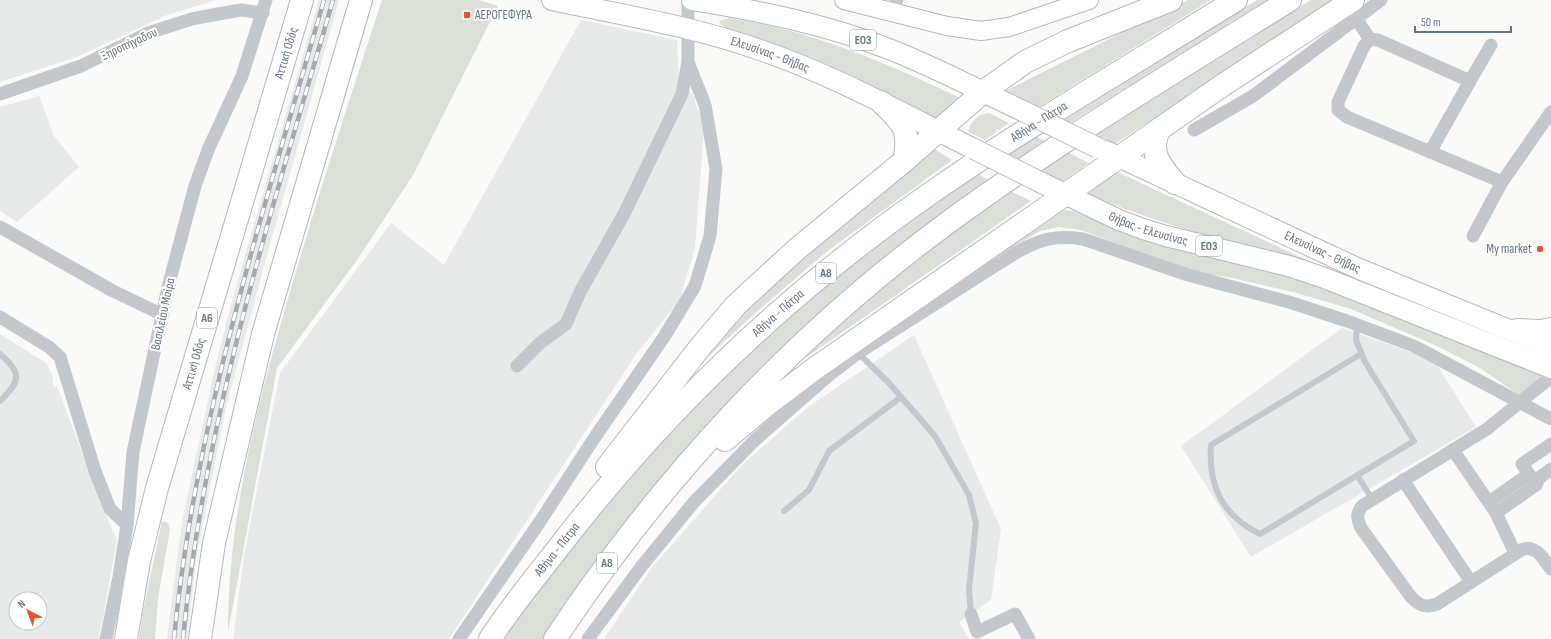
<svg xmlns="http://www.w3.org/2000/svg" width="1551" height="639" font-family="'Sofia Sans Condensed',sans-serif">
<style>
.built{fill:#e8e9e9;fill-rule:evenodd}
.green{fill:#dadfd7}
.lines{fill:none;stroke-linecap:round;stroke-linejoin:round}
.secondary-casing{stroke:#b3babf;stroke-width:20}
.primary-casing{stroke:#b5babe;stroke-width:22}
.highway-casing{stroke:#b4b9bd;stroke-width:24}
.lane{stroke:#c3c8cc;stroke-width:6}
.street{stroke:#c3c8cc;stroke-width:13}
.secondary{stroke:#fff;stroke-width:18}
.primary{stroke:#fff;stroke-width:20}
.highway{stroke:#fff;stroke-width:22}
.rail-casing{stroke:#a2aab0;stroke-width:4.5}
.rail{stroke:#fff;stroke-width:3;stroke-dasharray:9;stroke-linecap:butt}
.primary-bridge-casing{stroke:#b5babe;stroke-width:22;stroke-linecap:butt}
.primary-bridge{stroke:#fff;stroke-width:20}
.poi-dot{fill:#e4572e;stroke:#fff;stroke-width:1.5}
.labels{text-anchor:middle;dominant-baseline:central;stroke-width:4;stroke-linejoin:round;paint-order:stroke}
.shield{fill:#fff;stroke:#939fa8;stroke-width:1}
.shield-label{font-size:12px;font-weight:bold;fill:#657683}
.poi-label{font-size:13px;fill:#657683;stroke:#fff;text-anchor:start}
.street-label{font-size:13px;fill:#657683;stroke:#fff}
</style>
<rect width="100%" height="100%" fill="#fafaf8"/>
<g class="built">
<path d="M0 0H216L167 15 77 57 0 82Z"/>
<path d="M319 0H339L269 248 226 407 197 553 187 639H167L182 522 214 372 230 308Z"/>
<path d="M581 20 677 40 679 80 693 95 704 129 695 248 679 301 637 353 449 639H233L244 555 280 373 391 223 444 265Z"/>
<path d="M39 96 54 136 79 167 17 222 0 211V107Z"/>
<path d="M1342 328 1434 360 1476 427 1251 557 1181 446Z"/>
<path d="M0 334 46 363 52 374 54 388 57 386 101 504 117 540 103 618 98 639H0ZM16 599H40V623H16Z"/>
<path d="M914 335 1001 529 991 600 959 622 969 639H604L653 566 742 465 808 407Z"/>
</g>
<g class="green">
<path d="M382 0H479L498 6 413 175 357 260 277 368 228 632C228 513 259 398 292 285 320 189 351 95 382 0Z"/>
<path d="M1188 0H1211L1037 108 999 94Z"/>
<path d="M1257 0H1267L1068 124 1062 121Z"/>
<path d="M1311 0H1338L1111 146 1089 135Z"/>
<path d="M729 18C809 30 887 63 960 98L938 119C884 92 831 63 774 44 761 40 724 33 719 21Z"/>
<path d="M989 113 1009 123 985 140 968 132C971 121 978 114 989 113Z"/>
<path d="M1035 136 1048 142 1019 161 1005 155Z"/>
<path d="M931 147 952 160 825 253 754 314 699 365 740 309Z"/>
<path d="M1064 150 1088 163 1062 182 1035 169Z"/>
<path d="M1115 171 1315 264C1238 244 1161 226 1088 194Z"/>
<path d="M976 173 991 181 904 245 568 603 544 639H501L541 585 637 467 742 359 859 258Z"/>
<path d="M1008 190 1031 201 801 361 799 358 910 264Z"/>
<path d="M1065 210 1074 211 1108 226 1283 271 1547 373 1519 395 1480 368 1437 346 1351 309 1293 292 1232 278 1188 271 1081 230 1059 227 1040 231 912 308 1055 212Z"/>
<path d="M162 521 168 523 170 530 158 598 155 639H139L143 611Z"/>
</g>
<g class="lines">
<defs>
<path id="secondary" d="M844 0 947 26 981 31 1009 27 1089 0"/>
<g id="primary">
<path id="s1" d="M552 0C622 15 692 26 760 50 834 75 903 114 974 149"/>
<path d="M692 0C759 11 826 24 889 49 935 67 978 90 1023 111"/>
<path id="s2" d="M1106 151 1357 268 1551 347"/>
<path id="s3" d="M1042 183 1119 220 1143 229 1166 236 1289 266 1322 277 1551 368"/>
<path d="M1517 329 1541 330 1551 328"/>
</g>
<g id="highway">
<path d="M881 102C903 123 911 130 904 161"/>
<path d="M1160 129C1147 150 1161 167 1175 183"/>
<path d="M725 440 764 407 814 369 1223 85 1353 0"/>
<path d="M607 467 701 346 736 305 797 249 904 161 983 92 1025 62 1068 41 1171 0"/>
<path id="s4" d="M126 639 139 561 157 488 302 0"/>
<path d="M200 639 214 543 263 334 361 0"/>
<path id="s5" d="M490 639C510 608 533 580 556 551 659 416 785 295 925 197 1025 127 1132 65 1236 0"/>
<path d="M555 639C660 480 792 337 946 224 1056 143 1174 72 1290 0"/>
</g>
</defs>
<use href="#secondary" class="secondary-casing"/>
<use href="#primary" class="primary-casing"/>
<use href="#highway" class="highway-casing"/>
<g class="lane">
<path d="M1357 326 1356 340 1365 362 1414 441 1260 534C1223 516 1208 487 1211 445L1361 354"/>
<path d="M858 353 889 383 935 436 969 495 976 523 969 589 971 614"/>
<path d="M0 354C23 373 20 382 0 401"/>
<path d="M1357 475 1372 499"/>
<path d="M784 511 809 490 829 451 901 397"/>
</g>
<g class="street">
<path d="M889 13 897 0"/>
<path d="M1356 19 1370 39 1378 40 1470 81 1430 152"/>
<path d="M1370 39 1364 46 1338 102V110L1347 117 1502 182 1551 112"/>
<path d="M1470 81 1491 45"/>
<path d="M0 94 81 66 148 33 192 19 218 14 241 10 263 13"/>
<path d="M1194 130 1253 96 1381 0"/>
<path d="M0 227 113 291 163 315"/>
<path d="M1473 236 1502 182"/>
<path d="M0 317 49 347 60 357 95 471 110 509 127 525"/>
<path d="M517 366 540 343 566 324 580 292 624 214 682 94 688 62V0"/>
<path d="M1551 377 1487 429 1362 506C1356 514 1357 518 1361 528L1411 597C1420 606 1425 608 1437 604L1523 549C1538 546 1543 559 1551 569"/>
<path d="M1453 450 1496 513 1515 553"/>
<path d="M1403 480 1471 582"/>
<path d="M1536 485 1522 464 1551 444"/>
<path d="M1489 502 1529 474"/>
<path d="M1496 513 1536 485 1539 478 1551 469"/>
<path d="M971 614 977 632 1015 614 1029 639"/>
<path d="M106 639 119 577 127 525 133 452 168 287 195 186 208 150 242 76 266 0"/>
<path d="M459 639 539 523 595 437 664 337 695 286 710 236 716 169 705 105 688 62"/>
<path d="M588 639 641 567 694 502 756 439 829 375 858 353 1017 252C1041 239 1055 235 1083 239L1188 275 1289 302 1347 321 1414 346 1551 419"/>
</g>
<use href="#secondary" class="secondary"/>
<use href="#primary" class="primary"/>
<use href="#highway" class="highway"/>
<defs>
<g id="rail">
<path d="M174 639C195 421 264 210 324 0"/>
<path d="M183 639C204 420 272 210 333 0"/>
</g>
</defs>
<use href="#rail" class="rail-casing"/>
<use href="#rail" class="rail"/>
<defs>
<g id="primary-bridge">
<path d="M1023 111 1098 148"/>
<path d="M974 149 1042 183"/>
</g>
</defs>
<use href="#primary-bridge" class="primary-bridge-casing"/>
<use href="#primary-bridge" class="primary-bridge"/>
</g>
<g class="poi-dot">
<rect x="463" y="11" width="8" height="8" rx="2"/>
<circle cx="1540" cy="249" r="4"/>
</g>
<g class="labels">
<g class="shield">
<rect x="850" y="30" width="26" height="20" rx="3"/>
<rect x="1196" y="236" width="26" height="20" rx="3"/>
<rect x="816" y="263" width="20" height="20" rx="3"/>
<rect x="197" y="308" width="20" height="20" rx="3"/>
<rect x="597" y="553" width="20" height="20" rx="3"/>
</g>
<g class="shield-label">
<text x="863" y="40">ΕΟ3</text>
<text x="1209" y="246">ΕΟ3</text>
<text x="826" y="273">Α8</text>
<text x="207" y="318">Α6</text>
<text x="607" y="563">Α8</text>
</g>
<g class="poi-label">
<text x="475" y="15">ΑΕΡΟΓΕΦΥΡΑ</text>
<text x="1532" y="249" text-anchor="end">My market</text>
</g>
<g class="street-label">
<text transform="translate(129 44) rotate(-25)">Ξηροπήγαδου</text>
<text stroke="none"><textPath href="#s4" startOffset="608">Αττική Οδός</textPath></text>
<text stroke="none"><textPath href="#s1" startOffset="225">Ελευσίνας - Θήβας</textPath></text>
<text stroke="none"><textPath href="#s5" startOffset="760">Αθήνα - Πάτρα</textPath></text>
<text stroke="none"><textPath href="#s3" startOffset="116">Θήβας - Ελευσίνας</textPath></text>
<text stroke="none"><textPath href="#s2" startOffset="239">Ελευσίνας - Θήβας</textPath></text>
<text transform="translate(163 314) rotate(-78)">Βασιλείου Μοίρα</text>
<text stroke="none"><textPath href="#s5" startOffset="436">Αθήνα - Πάτρα</textPath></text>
<text stroke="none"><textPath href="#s4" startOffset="284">Αττική Οδός</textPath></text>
<text stroke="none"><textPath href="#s5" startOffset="112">Αθήνα - Πάτρα</textPath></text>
</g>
</g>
<g transform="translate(28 611) rotate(318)"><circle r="19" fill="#ffffff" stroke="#c1c8cd"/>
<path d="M0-3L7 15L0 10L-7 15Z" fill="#e4572e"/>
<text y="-6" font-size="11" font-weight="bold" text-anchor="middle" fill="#657683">N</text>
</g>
<path d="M1415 26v6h96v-6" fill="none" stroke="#657683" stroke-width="2"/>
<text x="1421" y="26" font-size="12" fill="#657683" stroke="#ffffff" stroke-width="3" paint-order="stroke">50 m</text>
</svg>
